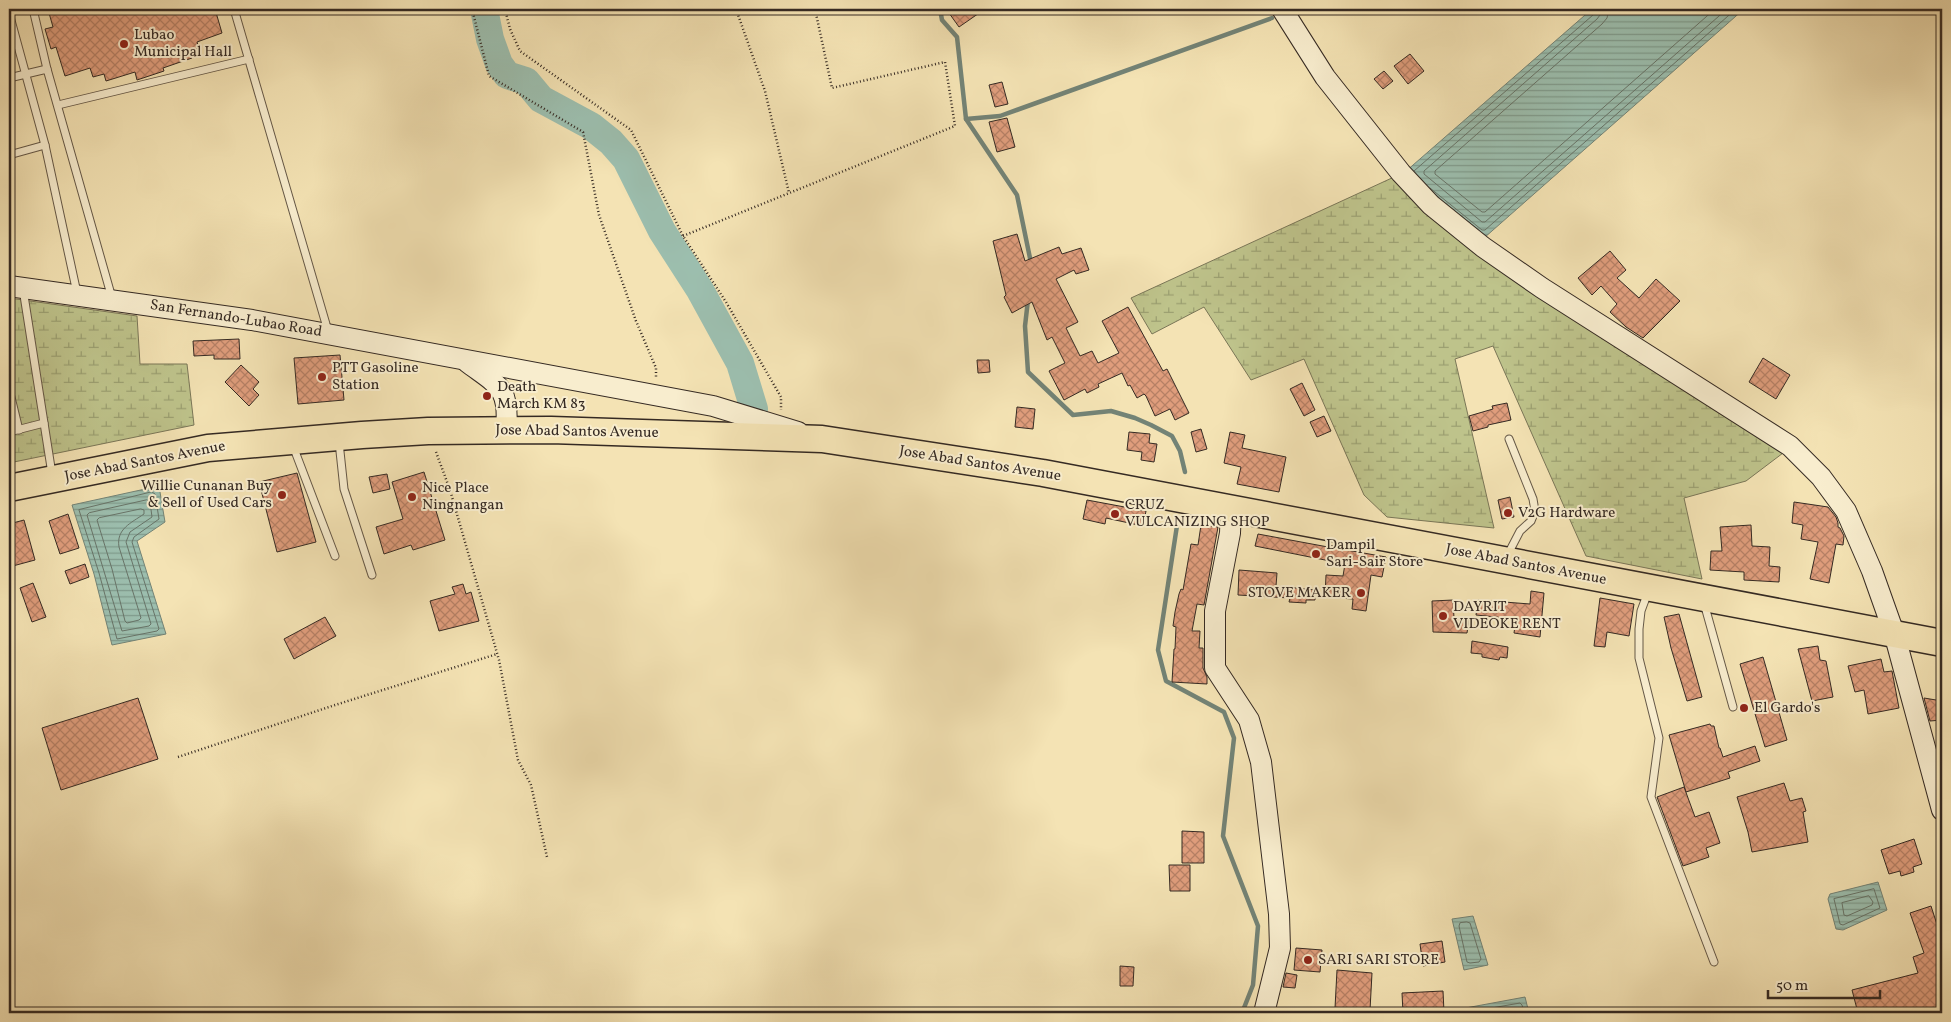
<svg xmlns="http://www.w3.org/2000/svg" width="1951" height="1022" font-family="Vollkorn,serif">
<style>
.wetland{fill:url(#wetland-marsh);stroke:#7a7657}
.water{fill:url(#water-rules);stroke:#738376}
.lines{fill:none;stroke-linecap:round;stroke-linejoin:round}
.shore{stroke:#687468;stroke-width:1}
.stream{stroke:#738376;stroke-width:4.5}
.river{stroke:#9cbeae;stroke-width:28}
.building{fill:url(#building-cross-hatch);stroke:#352a23}
.lane-casing{stroke:#655847;stroke-width:9}
.secondary-casing{stroke:#352a23;stroke-width:22}
.highway-casing{stroke:#352a23;stroke-width:29}
.path{stroke:#352a23;stroke-width:2.5;stroke-dasharray:1 2.5;stroke-linecap:butt}
.lane{stroke:#f8edce;stroke-width:7}
.secondary{stroke:#f8edce;stroke-width:20}
.highway{stroke:#f4e3b4;stroke-width:26}
.poi-dot{fill:#8f2418;stroke:#f8edce;stroke-width:2}
.labels{text-anchor:middle;dominant-baseline:central;stroke-width:4;stroke-linejoin:round;paint-order:stroke}
.poi-label{font-size:15px;fill:#352a23;stroke:#f8edce;text-anchor:start}
.street-label{font-size:15px;fill:#352a23;stroke:#f8edce}
</style>
<defs>
<pattern id="wetland-marsh" width="20" height="14" patternUnits="userSpaceOnUse" patternTransform="scale(1.25)"><rect width="20" height="14" fill="#bec38b"/><path d="M1 5h8M5 5V1M11 12h8M15 12V8" fill="none" stroke="#9b9f71"/></pattern>
<pattern id="water-rules" width="6" height="5" patternUnits="userSpaceOnUse" patternTransform="scale(1.25)"><rect width="6" height="5" fill="#9cbeae"/><path d="M0 2.5h6" fill="none" stroke="#809b8d"/></pattern>
<pattern id="building-cross-hatch" width="8" height="8" patternUnits="userSpaceOnUse" patternTransform="scale(1.25)"><rect width="8" height="8" fill="#df9d7c"/><path d="M0 0l8 8M0 8l8-8" fill="none" stroke="#b68065"/></pattern>
</defs>
<rect width="100%" height="100%" fill="#f4e3b4"/>
<filter id="stains"><feTurbulence type="fractalNoise" baseFrequency=".004" numOctaves="4"/><feColorMatrix values="0 0 0 0 .2 0 0 0 0 .09 0 0 0 0 .02 0 0 0 .5 -.17"/></filter>
<radialGradient id="worn" r=".72"><stop offset=".6" stop-color="#630" stop-opacity="0"/><stop offset="1" stop-color="#630" stop-opacity=".3"/></radialGradient>
<g class="wetland">
<path d="M1394 177 1787 450 1746 481 1684 498 1702 579 1586 556 1493 346 1455 359 1494 528 1387 517 1364 495 1304 359 1251 380 1204 307 1152 334 1131 298Z"/>
<path d="M9 298 137 316 140 364H187L194 425 9 463Z"/>
</g>
<g class="water">
<path d="M1592 9H1744L1484 238 1405 172Z"/>
<path d="M159 486 165 522 137 541 166 634 112 645 94 574 72 505Z"/>
<path d="M1878 882 1887 910 1843 930 1836 929 1828 899 1830 894Z"/>
<path d="M1473 916 1488 965 1464 970 1452 919Z"/>
<path d="M1525 997 1529 1013H1405L1444 1012Z"/>
</g>
<g class="lines">
<g class="shore">
<path d="M1601 9 1600 15 1597 19 1424 171V174L1482 222H1485L1727 9"/>
<path d="M1609 9 1607 18 1602 24 1435 171V174L1482 212H1485L1715 9"/>
<path d="M1414 171 1593 15 1595 9"/>
<path d="M1430 188 1482 230H1485L1736 9"/>
<path d="M152 492 155 494 159 519 134 537 132 542 159 629 157 631 117 639 99 573 79 510Z"/>
<path d="M147 500 150 502 152 517 130 532 126 542 151 624 149 626 122 631 87 515 89 513Z"/>
<path d="M141 509 144 510V514C131 523 116 529 119 547L141 618 139 620 127 623 125 621 112 569 97 520 99 518Z"/>
<path d="M1874 889 1880 908 1843 925 1840 924 1834 899Z"/>
<path d="M1869 896 1873 902 1872 905 1847 916 1844 915 1842 903Z"/>
<path d="M1467 922 1470 923 1481 959 1479 962 1470 963 1467 962 1459 926 1460 923Z"/>
<path d="M1463 1013 1520 1003 1522 1005 1524 1013"/>
</g>
<g class="stream">
<path d="M940 9 942 20 957 37 966 119 1017 195 1031 263"/>
<path d="M966 119 1000 116 1272 18"/>
<path d="M1028 300 1025 326 1028 372 1073 415 1111 411 1135 418 1151 425 1172 436 1180 451 1185 472"/>
<path d="M1178 519 1158 650 1166 681 1224 712 1234 738 1223 836 1258 926 1253 985 1242 1013"/>
</g>
<path class="river" d="M484 9 490 39 499 64 507 75 526 81 541 99 591 126 611 142 626 159 662 231 700 290 740 363 754 409"/>
</g>
<g class="building">
<path d="M62 9H215L222 33 197 42 199 48 190 51 192 58 163 68 164 71 137 80 135 72 106 81 104 74 93 77 90 68 65 76 56 47 51 49 45 29 53 27 49 13Z"/>
<path d="M955 9H985L959 27 949 13Z"/>
<path d="M1410 54 1424 71 1408 84 1394 66Z"/>
<path d="M1384 71 1393 81 1383 89 1374 79Z"/>
<path d="M1002 82 1008 104 995 107 989 85Z"/>
<path d="M1007 118 1015 147 997 152 989 122Z"/>
<path d="M1017 234 1025 261 1059 247 1062 254 1081 248 1089 270 1076 274 1074 270 1056 279 1078 322 1066 328 1080 356 1092 351 1098 363 1119 353 1102 321 1128 307 1163 371 1167 369 1189 413 1175 420 1170 409 1155 416 1146 396 1144 394 1137 398 1130 385 1128 386 1122 373 1098 384 1099 387 1087 393 1085 389 1064 400 1049 371 1065 363 1052 337 1047 340 1032 302 1012 313 1004 297 1006 295 993 241Z"/>
<path d="M1610 251 1626 270 1617 278 1639 298 1656 279 1680 301 1643 338 1626 327 1610 312 1617 304 1601 286 1592 295 1578 278Z"/>
<path d="M239 339 240 359H214V355L194 356 193 341Z"/>
<path d="M340 355 344 400 298 404 294 358Z"/>
<path d="M1763 358 1790 375 1776 399 1749 382Z"/>
<path d="M977 360H989L990 372 978 373Z"/>
<path d="M241 365 259 382 253 389 259 395 249 406 225 382Z"/>
<path d="M1302 383 1315 410 1304 416 1290 389Z"/>
<path d="M1507 403 1511 420 1488 425V427L1473 431 1469 416 1493 409 1492 406Z"/>
<path d="M1017 407 1035 409 1033 429 1015 427Z"/>
<path d="M1324 416 1331 431 1317 437 1310 422Z"/>
<path d="M1201 429 1207 449 1196 452 1191 432Z"/>
<path d="M1129 432 1150 434 1149 443 1157 444 1154 462 1141 460 1142 452 1127 450Z"/>
<path d="M1230 432 1245 435 1242 448 1286 457 1279 492 1237 484 1241 467 1224 463Z"/>
<path d="M424 472 445 540 413 550 411 545 384 554 376 527 403 519 392 482Z"/>
<path d="M297 473 316 542 277 552 259 482Z"/>
<path d="M387 474 390 489 373 493 369 477Z"/>
<path d="M1510 497 1514 517 1502 519 1498 500Z"/>
<path d="M1087 500 1146 511 1143 526 1106 518 1105 524 1083 519Z"/>
<path d="M1794 502 1828 507 1836 517 1838 523V527L1840 528 1844 536 1843 545 1836 544 1829 583 1810 579 1818 542 1801 539 1803 525 1792 523Z"/>
<path d="M68 514 79 548 60 554 49 521Z"/>
<path d="M24 520 35 560 9 567V524Z"/>
<path d="M1201 525 1218 527 1204 605 1197 604 1192 631H1200L1199 648H1203V668L1207 677V684L1172 682 1174 649H1175L1176 627 1173 626 1175 612 1179 594 1181 589 1183 590 1191 544 1198 545Z"/>
<path d="M1751 525 1752 546 1770 547 1769 566 1780 567 1779 582 1744 580V572L1710 570 1711 551H1722L1720 527Z"/>
<path d="M1258 534 1328 547V545L1341 547V549L1386 557 1382 577 1371 575 1366 611 1352 609 1353 599 1325 597 1326 575 1343 576 1345 564 1255 546Z"/>
<path d="M85 564 89 577 70 584 65 571Z"/>
<path d="M1239 570 1277 573 1276 586 1315 590V600H1306V603L1289 602 1290 598 1238 595Z"/>
<path d="M33 583 46 617 32 622 20 588Z"/>
<path d="M463 584 466 594 471 592 479 621 439 631 430 601 455 594 452 587Z"/>
<path d="M1531 591 1544 593 1540 637 1514 633 1516 619 1476 615 1478 600 1530 604Z"/>
<path d="M1600 598 1634 604 1629 636 1607 632 1605 647 1594 646Z"/>
<path d="M1453 600 1454 618 1469 620 1467 633 1433 632 1432 601Z"/>
<path d="M1679 614 1702 697 1687 701 1671 648 1664 617Z"/>
<path d="M325 617 336 636 294 659 284 639Z"/>
<path d="M1472 641 1508 647 1507 658 1500 657 1499 660 1482 657V654L1471 653Z"/>
<path d="M1818 646 1820 660 1826 661 1833 697 1812 701 1798 649Z"/>
<path d="M1763 657 1787 740 1765 747 1740 664Z"/>
<path d="M1881 659 1884 672 1892 671 1899 708 1868 714 1864 690 1855 692 1848 666Z"/>
<path d="M138 698 158 759 61 790 42 728Z"/>
<path d="M1924 698 1942 701V720L1930 721Z"/>
<path d="M1710 724 1711 726H1714L1719 748H1720L1723 757 1755 746 1760 761 1728 772 1730 778 1686 792 1669 735Z"/>
<path d="M1784 783 1790 801 1802 798 1806 811 1803 812 1808 842 1752 852 1748 832 1737 797Z"/>
<path d="M1684 787 1695 817 1709 812 1720 843 1706 848 1709 857 1683 866 1657 797Z"/>
<path d="M1182 831 1204 832V863H1182Z"/>
<path d="M1914 839 1922 864 1913 867 1914 872 1901 876 1900 871 1889 874 1881 850Z"/>
<path d="M1169 865H1190V891H1170Z"/>
<path d="M1931 906 1941 937 1937 938 1942 952V1013H1858L1852 990 1918 973 1913 957 1924 953 1910 913Z"/>
<path d="M1442 941 1445 962 1423 966 1420 944Z"/>
<path d="M1296 948 1322 950 1320 972 1294 970Z"/>
<path d="M1120 966 1134 967 1133 986H1120Z"/>
<path d="M1337 970 1372 973 1370 1010 1335 1008Z"/>
<path d="M1286 973 1297 975 1295 988 1283 987Z"/>
<path d="M1443 991 1444 1012 1403 1013 1402 993Z"/>
</g>
<g class="lines">
<defs>
<g id="lane">
<path d="M33 9 47 69"/>
<path d="M234 9 328 331"/>
<path d="M9 13 45 145 77 293"/>
<path d="M9 78 47 69 112 298"/>
<path d="M58 105 249 59"/>
<path d="M9 155 45 145"/>
<path d="M23 289 52 474"/>
<path d="M9 389 19 430"/>
<path d="M9 432 44 423"/>
<path d="M339 442 344 489 372 575"/>
<path d="M293 446 335 556"/>
<path d="M1507 556 1520 531 1531 521 1535 511 1533 499 1509 439"/>
<path d="M1648 592 1641 611 1639 629V658L1659 738 1651 797 1714 962"/>
<path d="M1704 603 1733 707"/>
</g>
<g id="secondary">
<path d="M1282 9 1325 77 1401 173 1431 205 1483 247 1542 288 1790 446 1821 477 1846 511 1872 571 1894 633 1942 810"/>
<path d="M9 286 252 320 713 406 798 432"/>
<path d="M467 362C499 386 510 387 506 431"/>
<path d="M1231 508 1230 533 1215 611V668L1249 720 1261 762 1279 914 1280 948 1264 1013"/>
</g>
<path id="highway" d="M9 488 208 448 362 435 428 431 551 430 822 439 1043 473 1942 643"/>
</defs>
<use href="#lane" class="lane-casing"/>
<use href="#secondary" class="secondary-casing"/>
<use href="#highway" class="highway-casing"/>
<g class="path">
<path d="M472 9 489 76 583 132 599 215 636 321 656 368V378"/>
<path d="M505 9 510 29 520 51 631 130 683 236 726 302 781 397V410"/>
<path d="M736 9 765 91 789 193"/>
<path d="M683 236 955 126 945 62 832 88 815 9"/>
<path d="M436 452 450 490 499 660 518 760 531 785 547 857"/>
<path d="M178 757 332 706 497 654"/>
</g>
<use href="#lane" class="lane"/>
<use href="#secondary" class="secondary"/>
<use href="#highway" class="highway"/>
</g>
<g class="poi-dot">
<circle cx="124" cy="44" r="5"/>
<circle cx="322" cy="377" r="5"/>
<circle cx="487" cy="396" r="5"/>
<circle cx="282" cy="495" r="5"/>
<circle cx="412" cy="497" r="5"/>
<circle cx="1508" cy="513" r="5"/>
<circle cx="1115" cy="514" r="5"/>
<circle cx="1316" cy="554" r="5"/>
<circle cx="1361" cy="593" r="5"/>
<circle cx="1443" cy="616" r="5"/>
<circle cx="1744" cy="708" r="5"/>
<circle cx="1308" cy="960" r="5"/>
</g>
<g class="labels">
<g class="poi-label">
<text x="134" y="35">Lubao<tspan x="134" dy="17">Municipal Hall</tspan></text>
<text x="332" y="368">PTT Gasoline<tspan x="332" dy="17">Station</tspan></text>
<text x="497" y="387">Death<tspan x="497" dy="17">March KM 83</tspan></text>
<text x="272" y="486" text-anchor="end">Willie Cunanan Buy<tspan x="272" dy="17">&amp; Sell of Used Cars</tspan></text>
<text x="422" y="488">Nice Place<tspan x="422" dy="17">Ningnangan</tspan></text>
<text x="1125" y="505">CRUZ<tspan x="1125" dy="17">VULCANIZING SHOP</tspan></text>
<text x="1518" y="513">V2G Hardware</text>
<text x="1326" y="545">Dampil<tspan x="1326" dy="17">Sari-Sair Store</tspan></text>
<text x="1351" y="593" text-anchor="end">STOVE MAKER</text>
<text x="1453" y="607">DAYRIT<tspan x="1453" dy="17">VIDEOKE RENT</tspan></text>
<text x="1754" y="708">El Gardo's</text>
<text x="1318" y="960">SARI SARI STORE</text>
</g>
<g class="street-label">
<text transform="translate(236 319) rotate(9)">San Fernando-Lubao Road</text>
<text transform="translate(577 432) rotate(1)">Jose Abad Santos Avenue</text>
<text transform="translate(145 462) rotate(-11)">Jose Abad Santos Avenue</text>
<text transform="translate(980 464) rotate(9)">Jose Abad Santos Avenue</text>
<text transform="translate(1526 565) rotate(11)">Jose Abad Santos Avenue</text>
</g>
</g>
<rect width="1951" height="1022" fill="none" stroke="#f4e3b4" stroke-width="30"/>
<rect x="10" y="10" width="1931" height="1002" fill="none" stroke="#352a23" stroke-width="2.5"/>
<rect x="15" y="15" width="1921" height="992" fill="none" stroke="#352a23"/>
<path d="M1768 990v8h112v-8" fill="none" stroke="#352a23" stroke-width="2.5"/>
<text x="1776" y="990" font-size="15" fill="#352a23" stroke="#f8edce" stroke-width="4" paint-order="stroke">50 m</text>
<rect width="100%" height="100%" filter="url(#stains)"/>
<rect width="100%" height="100%" fill="url(#worn)"/>
</svg>
